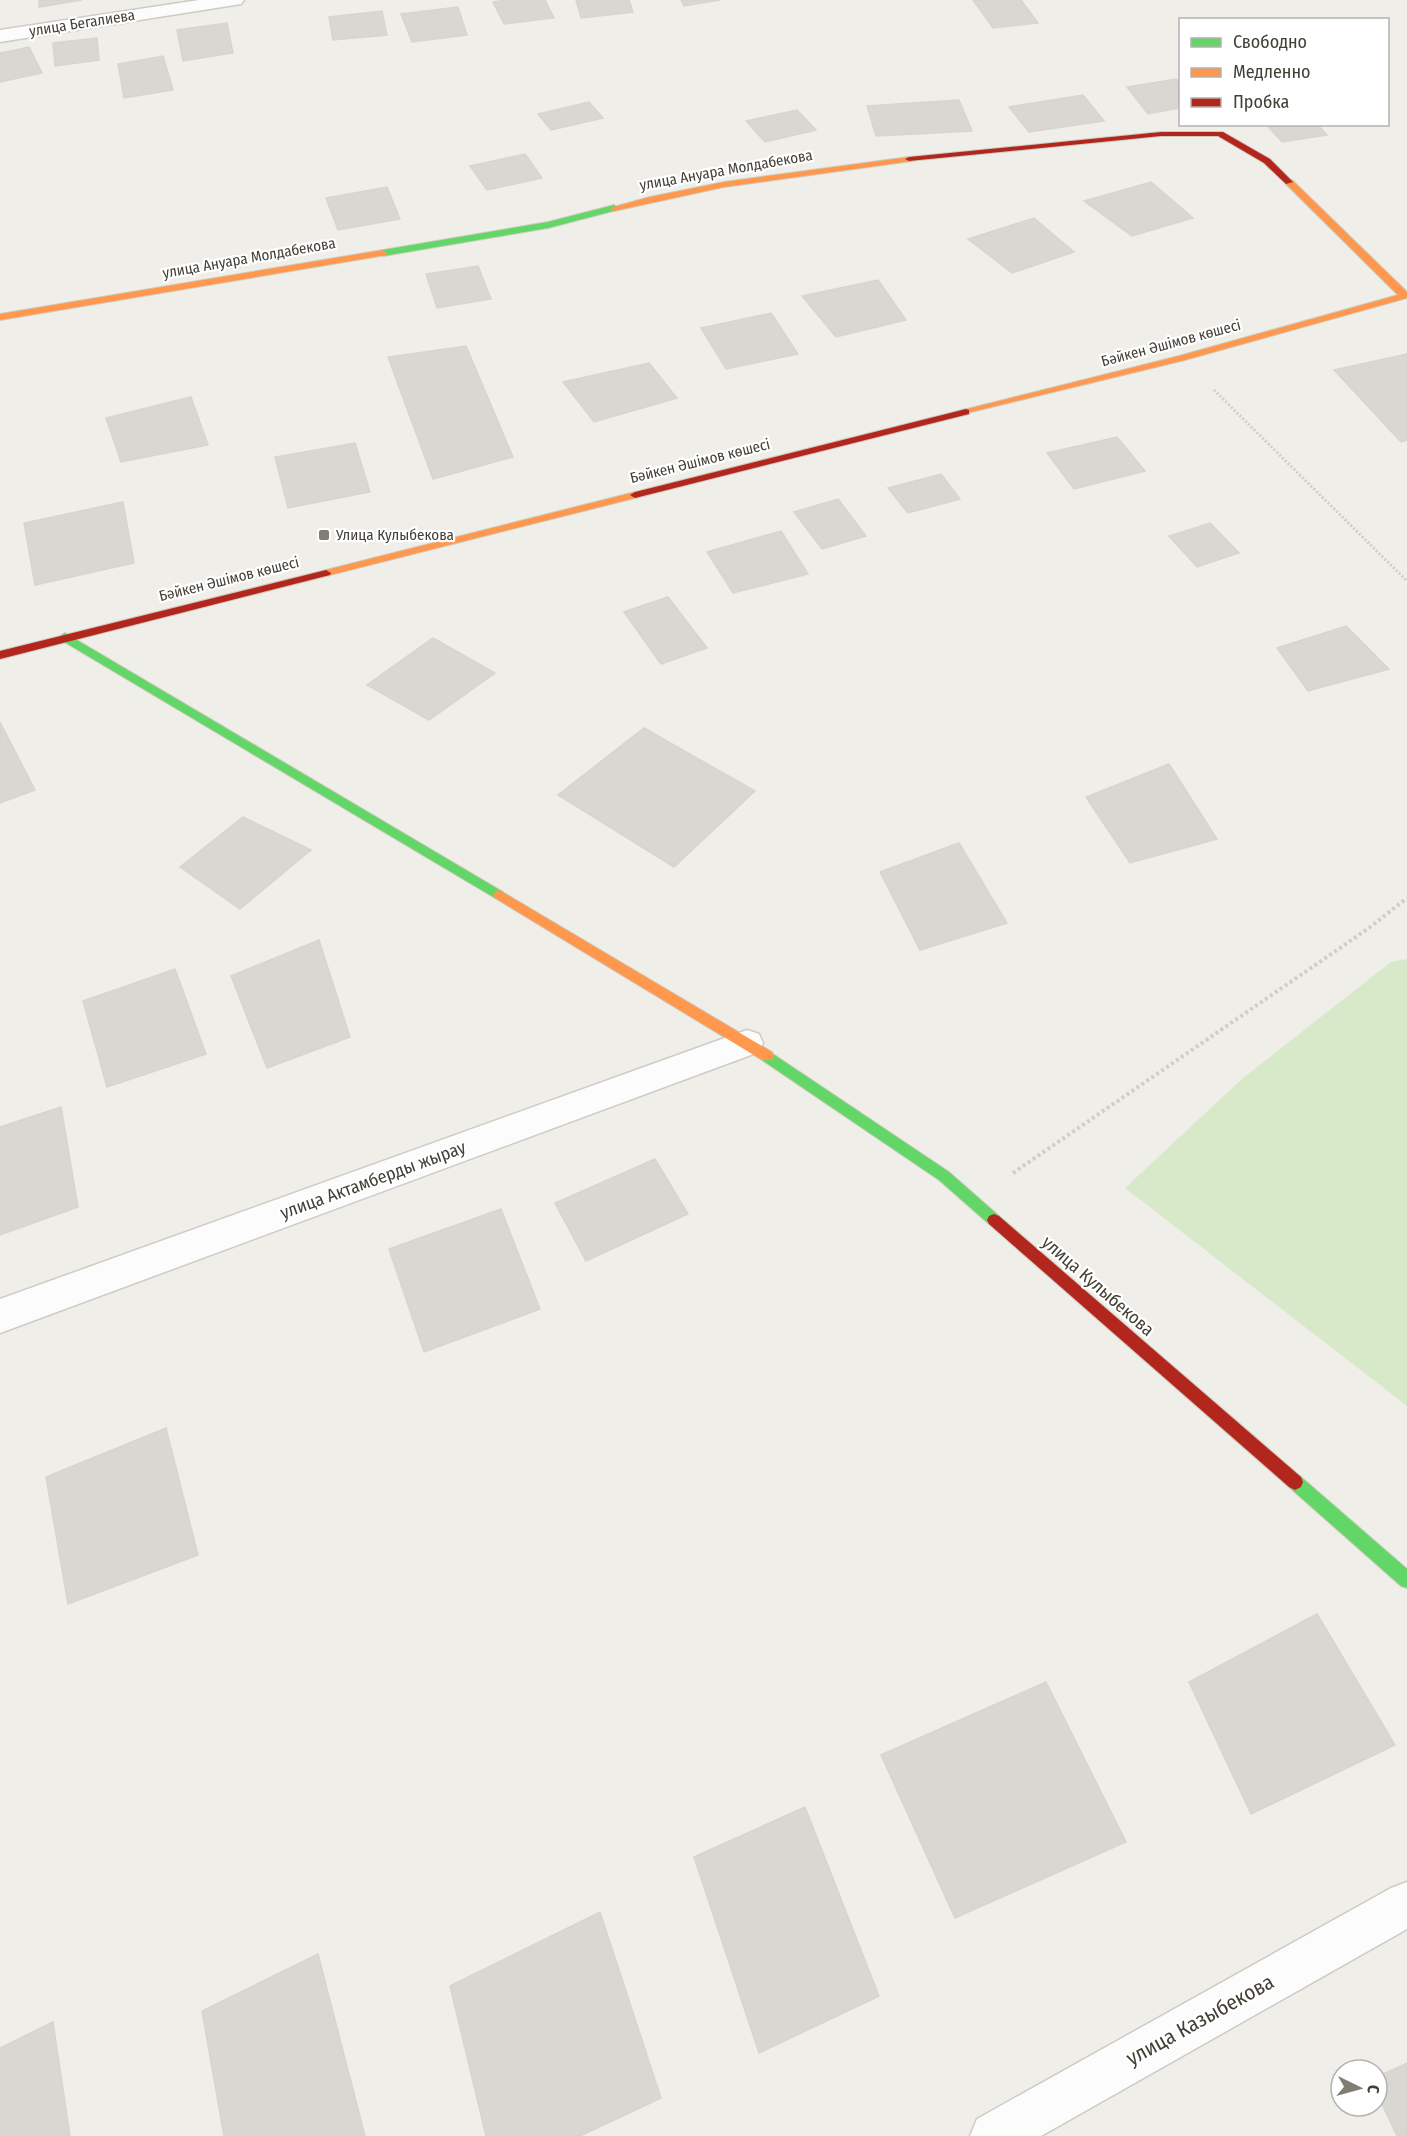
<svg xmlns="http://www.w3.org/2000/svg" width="1407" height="2136" font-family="'Fira Sans Condensed',sans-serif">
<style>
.green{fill:#d8e9c9}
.building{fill:#d8d7d1;stroke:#d7d5ce;stroke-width:1.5}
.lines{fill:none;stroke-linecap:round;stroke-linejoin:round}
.street-casing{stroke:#cdcbc5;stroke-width:3}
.fast-casing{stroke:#cecbbf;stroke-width:2}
.slow-casing{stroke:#cecbbf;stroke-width:2}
.jam-casing{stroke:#cecbbf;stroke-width:2}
.path-far1{stroke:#cfceca;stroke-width:3;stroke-dasharray:2 2;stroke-linecap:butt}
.path{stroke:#cfceca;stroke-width:4;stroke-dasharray:3 3;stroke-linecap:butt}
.street{fill:#fdfcfc;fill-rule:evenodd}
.fast{fill:#63d668;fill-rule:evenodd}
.slow{fill:#ff974d;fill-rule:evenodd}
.jam{fill:#b3261e;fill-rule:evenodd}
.poi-dot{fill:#7f7d74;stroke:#fff;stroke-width:2}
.labels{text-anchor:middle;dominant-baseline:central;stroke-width:4.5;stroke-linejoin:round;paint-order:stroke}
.far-street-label{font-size:15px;fill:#434035;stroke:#fff}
.far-poi-label{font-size:15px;fill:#434035;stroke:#fff;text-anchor:start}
.street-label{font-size:18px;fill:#434035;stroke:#fff}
.near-street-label{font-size:21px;fill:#434035;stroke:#fff}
</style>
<rect width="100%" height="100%" fill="#efeee8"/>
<path class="green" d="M1407 959V1406L1125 1188 1243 1078 1391 962Z"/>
<g class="building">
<path d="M39 0H82L39 7Z"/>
<path d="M506 0H545L554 18 504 24 493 2Z"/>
<path d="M576 0H629L633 12 581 18Z"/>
<path d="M681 0H720L684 6Z"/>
<path d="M973 0H1021L1038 23 993 28Z"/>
<path d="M458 7 467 35 412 42 401 14Z"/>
<path d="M382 11 387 35 333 40 329 17Z"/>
<path d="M227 23 233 53 183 61 177 30Z"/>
<path d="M97 38 99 60 55 66 53 43Z"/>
<path d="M29 47 42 73 0 82V53Z"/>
<path d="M163 56 173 90 124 98 118 64Z"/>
<path d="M1176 79 1180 83V108L1148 114 1127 87Z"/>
<path d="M1083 95 1104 121 1029 132 1009 107Z"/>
<path d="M959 100 972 131 876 136 867 106Z"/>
<path d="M589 102 603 118 551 130 538 114Z"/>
<path d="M797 110 816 130 765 142 746 121Z"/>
<path d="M1266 124H1317L1327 135 1282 142Z"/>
<path d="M525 154 542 178 487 190 470 166Z"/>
<path d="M1151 182 1193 218 1132 236 1084 201Z"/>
<path d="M387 187 400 219 338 230 326 198Z"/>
<path d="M1034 218 1074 252 1012 273 968 239Z"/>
<path d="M478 266 491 299 437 308 426 274Z"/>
<path d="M878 280 906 320 836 337 802 296Z"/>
<path d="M771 313 798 354 726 369 701 328Z"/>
<path d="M466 346 513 457 433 479 388 357Z"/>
<path d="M1407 354V440L1401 442 1334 370Z"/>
<path d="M649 363 677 398 594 422 563 382Z"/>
<path d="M191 397 208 445 121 462 106 418Z"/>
<path d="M1117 437 1145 471 1074 489 1047 453Z"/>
<path d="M355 443 370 492 288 508 275 457Z"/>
<path d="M941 474 960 499 908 513 888 488Z"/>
<path d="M838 499 866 536 822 549 794 512Z"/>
<path d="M123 502 134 563 35 585 24 523Z"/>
<path d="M1210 523 1239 553 1197 567 1169 536Z"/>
<path d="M781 531 808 574 733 593 707 552Z"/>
<path d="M668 597 707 648 661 664 624 612Z"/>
<path d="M1346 626 1389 669 1308 691 1277 648Z"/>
<path d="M433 638 495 673 429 720 367 685Z"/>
<path d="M0 722 35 790 0 803Z"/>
<path d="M644 728 755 791 674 867 558 795Z"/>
<path d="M1169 764 1217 839 1130 863 1086 797Z"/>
<path d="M243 817 311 850 240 909 180 867Z"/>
<path d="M959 843 1007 923 920 950 880 872Z"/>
<path d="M319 940 350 1037 267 1068 231 976Z"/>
<path d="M175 969 206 1054 107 1087 83 1001Z"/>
<path d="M61 1107 78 1207 0 1235V1127Z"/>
<path d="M655 1159 688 1214 586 1261 555 1203Z"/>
<path d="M501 1209 540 1309 424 1352 389 1249Z"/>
<path d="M166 1428 198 1555 68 1604 46 1477Z"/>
<path d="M1317 1614 1395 1745 1251 1814 1189 1682Z"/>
<path d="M1046 1682 1126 1842 955 1918 881 1755Z"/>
<path d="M805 1807 879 1996 759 2053 694 1857Z"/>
<path d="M600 1912 661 2098 580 2136H486L450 1986Z"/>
<path d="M318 1954 365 2136H224L202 2011Z"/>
<path d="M53 2022 70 2136H0V2048Z"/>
<path d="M1407 2063V2136H1397L1377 2093V2077Z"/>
</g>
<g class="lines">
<defs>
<g id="street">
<path d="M199 0H244L241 4 235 5 0 42V30Z"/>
<path d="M747 1030 759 1034 763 1043 759 1052 0 1333V1299Z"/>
<path d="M1407 1882V1929L1041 2136H970L977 2119 1391 1888Z"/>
</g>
<g id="fast">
<path d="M614 205 618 208 617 210 548 228 383 256 379 253 383 250 548 222Z"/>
<path d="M65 633 503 892 505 895 503 898H495L61 640 59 637Z"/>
<path d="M767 1050 949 1172 999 1216 1001 1220 999 1224 994 1226 989 1224 939 1180 762 1060 760 1056 762 1052Z"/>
<path d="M1295 1474 1301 1477 1407 1569V1588L1401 1586 1289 1487 1287 1482 1289 1477Z"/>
</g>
<g id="slow">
<path d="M909 157 913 159 912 161 724 187 614 211 610 208 650 197 724 182Z"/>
<path d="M1286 180H1292L1407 292V298L1185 360 963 414V410L1179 356 1398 295 1286 184Z"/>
<path d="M383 250 387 253 386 255 0 320V314Z"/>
<path d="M635 492 640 495 639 497 326 576 321 573 326 570Z"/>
<path d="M499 890 772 1052 774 1056 772 1060H762L495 898 493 895 495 892Z"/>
</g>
<g id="jam">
<path d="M1161 132H1223L1270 159 1293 182 1286 184 1264 163 1218 136H1161L909 161 905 159 909 157Z"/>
<path d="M966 409 969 410V414L635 498 630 495 635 492Z"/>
<path d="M326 570 331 573 330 575 0 659V651Z"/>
<path d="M994 1214 999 1216 1301 1477 1303 1482 1301 1487 1295 1490 1289 1487 989 1224 987 1220 989 1216Z"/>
</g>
</defs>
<use href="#street" class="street-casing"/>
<use href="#fast" class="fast-casing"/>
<use href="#slow" class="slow-casing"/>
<use href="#jam" class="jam-casing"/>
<path class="path-far1" d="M1214 390 1407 581"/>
<path class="path" d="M1013 1173 1369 928 1407 898"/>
<use href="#street" class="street"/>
<use href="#fast" class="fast"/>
<use href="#slow" class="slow"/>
<use href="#jam" class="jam"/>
</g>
<rect class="poi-dot" x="318" y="529" width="12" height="12" rx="3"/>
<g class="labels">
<g class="far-street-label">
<text transform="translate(82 23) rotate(-9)">улица Бегалиева</text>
<text transform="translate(726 170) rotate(-10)">улица Ануара Молдабекова</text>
<text transform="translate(249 258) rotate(-10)">улица Ануара Молдабекова</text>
<text transform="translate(1171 343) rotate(-15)">Бәйкен Әшімов көшесі</text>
<text transform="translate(700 461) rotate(-14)">Бәйкен Әшімов көшесі</text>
<text transform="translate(229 579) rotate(-14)">Бәйкен Әшімов көшесі</text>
</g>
<g class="far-poi-label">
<text x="336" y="535">Улица Кулыбекова</text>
</g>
<g class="street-label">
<text transform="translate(373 1180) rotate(-20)">улица Актамберды жырау</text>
<text transform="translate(1098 1286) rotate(41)">улица Кулыбекова</text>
</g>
<g class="near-street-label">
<text transform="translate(1200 2020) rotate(-29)">улица Казыбекова</text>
</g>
</g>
<rect x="1179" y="18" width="210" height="108" fill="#ffffff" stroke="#b4b3ae" stroke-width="1.5"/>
<rect x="1191" y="38" width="30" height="9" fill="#63d668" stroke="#b4b3ae" stroke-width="1.5"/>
<text x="1233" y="48" font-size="18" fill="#434035">Свободно</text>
<rect x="1191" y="68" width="30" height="9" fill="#ff974d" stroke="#b4b3ae" stroke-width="1.5"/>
<text x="1233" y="78" font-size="18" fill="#434035">Медленно</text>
<rect x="1191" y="98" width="30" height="9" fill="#b3261e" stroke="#b4b3ae" stroke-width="1.5"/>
<text x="1233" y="108" font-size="18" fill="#434035">Пробка</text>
<g transform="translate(1359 2088) rotate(95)"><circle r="28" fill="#ffffff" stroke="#b4b3ae" stroke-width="1.5"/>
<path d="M0-4.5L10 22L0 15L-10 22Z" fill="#7f7d74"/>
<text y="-9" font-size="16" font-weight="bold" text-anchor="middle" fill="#434035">С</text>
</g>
</svg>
